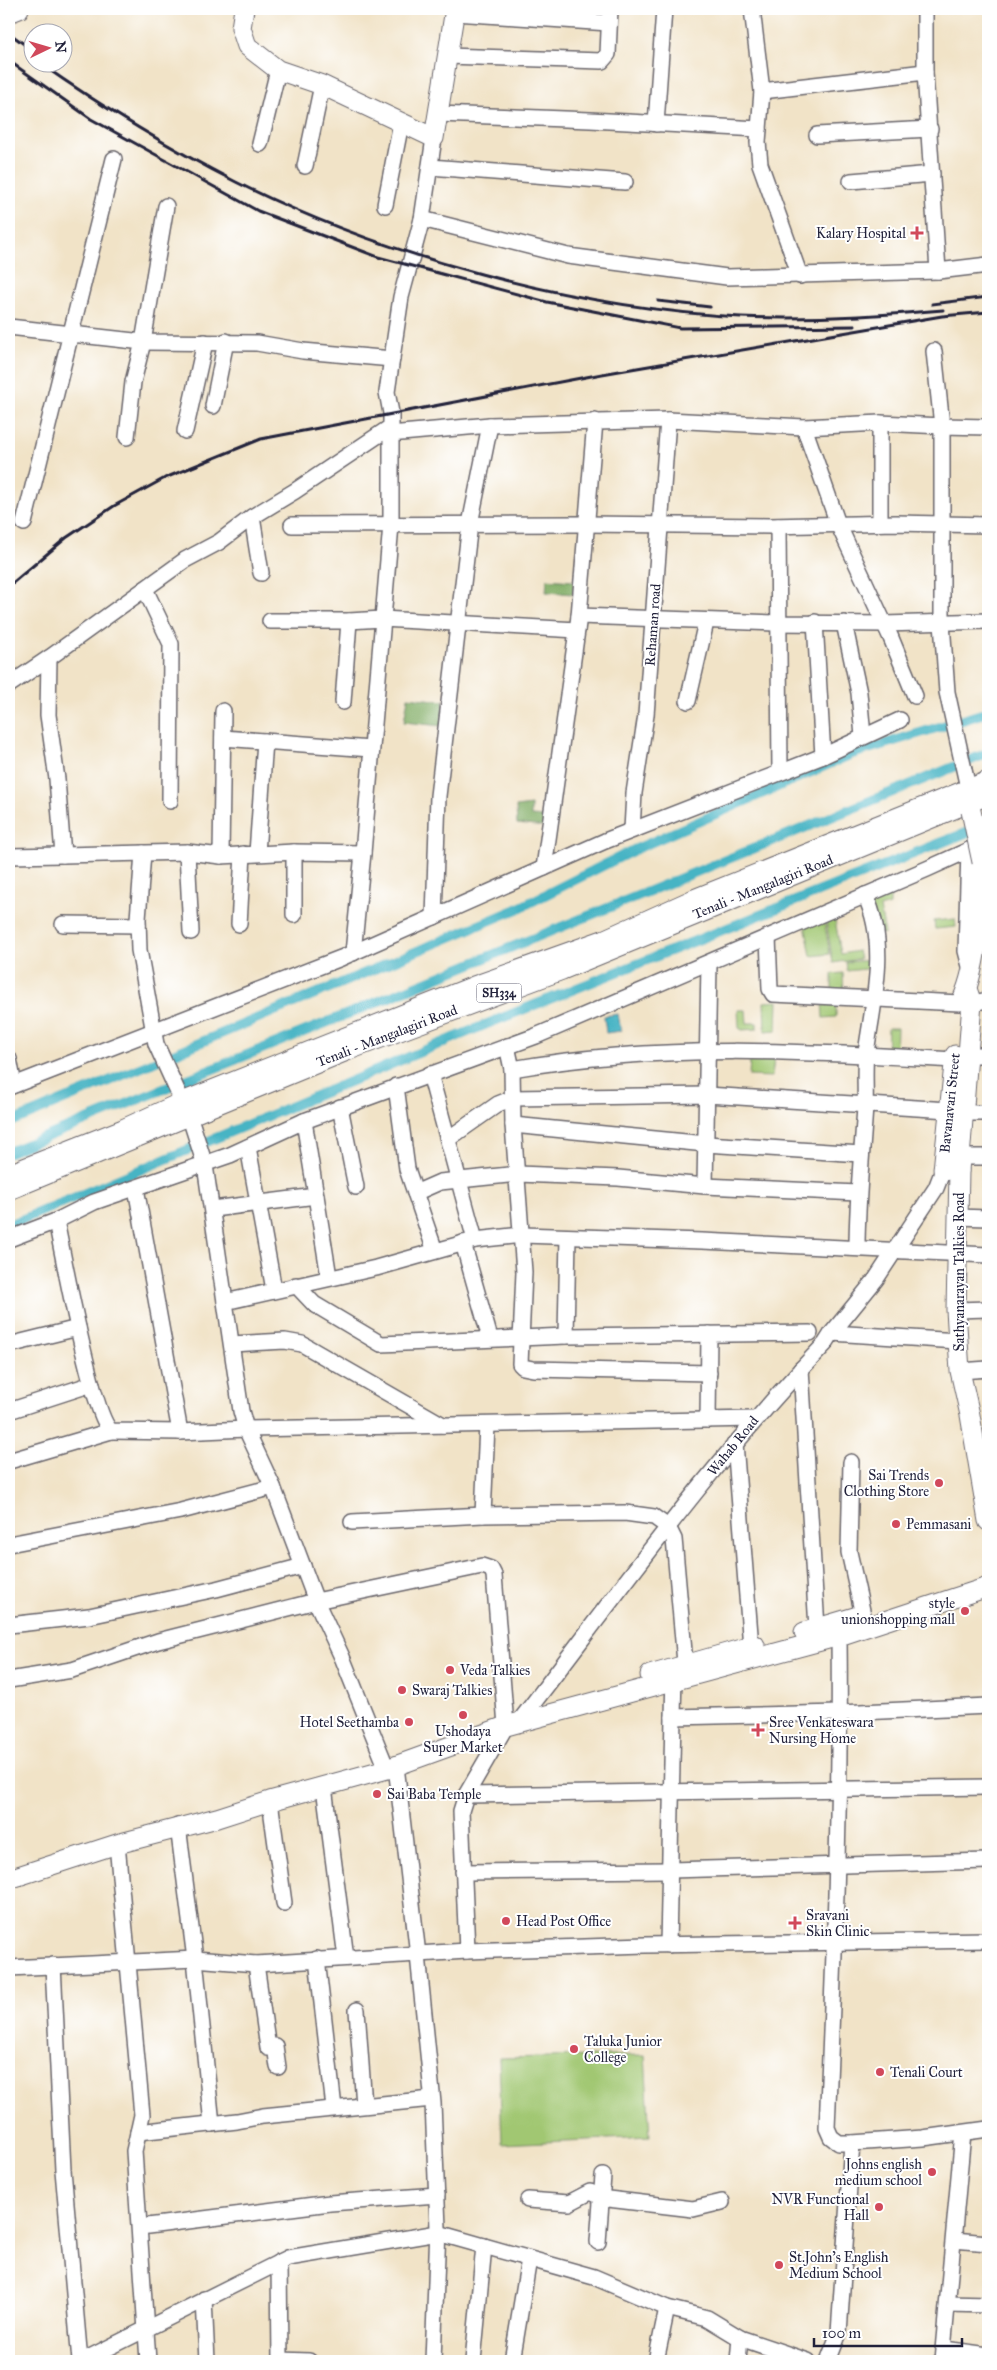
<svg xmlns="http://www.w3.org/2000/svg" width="997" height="2370" font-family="'IM FELL Great Primer',serif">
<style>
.green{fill:#a1c772;stroke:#627456}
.forest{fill:#80ac64;stroke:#516750}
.water{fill:#47b4c4;stroke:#346b80}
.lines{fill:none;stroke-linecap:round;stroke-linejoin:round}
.canal{stroke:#47b4c4;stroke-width:10}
.minor-casing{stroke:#6a666c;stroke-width:18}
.major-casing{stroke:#6a666c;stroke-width:21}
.minor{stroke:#fff;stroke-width:15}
.major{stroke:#fff;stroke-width:19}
.rail{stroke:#22223b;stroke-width:3}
.major-bridge-casing{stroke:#6a666c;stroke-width:21;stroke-linecap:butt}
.major-bridge{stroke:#fff;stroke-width:19}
.poi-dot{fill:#d1495b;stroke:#fff;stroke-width:2}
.labels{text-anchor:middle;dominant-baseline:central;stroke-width:4;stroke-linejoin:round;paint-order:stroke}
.shield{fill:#fff;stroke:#646476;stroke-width:1}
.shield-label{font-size:12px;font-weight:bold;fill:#22223b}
.poi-label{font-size:14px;fill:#22223b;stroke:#fff;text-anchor:start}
.street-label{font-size:14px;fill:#22223b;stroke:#fff}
</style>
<rect width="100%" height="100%" fill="#fff"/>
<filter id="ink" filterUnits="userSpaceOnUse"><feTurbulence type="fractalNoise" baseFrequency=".02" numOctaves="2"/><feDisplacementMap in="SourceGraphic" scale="10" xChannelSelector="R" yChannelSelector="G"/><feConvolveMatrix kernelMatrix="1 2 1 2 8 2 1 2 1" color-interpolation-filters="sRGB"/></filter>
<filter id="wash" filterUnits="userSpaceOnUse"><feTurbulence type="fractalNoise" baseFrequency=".0096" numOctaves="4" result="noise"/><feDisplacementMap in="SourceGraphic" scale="20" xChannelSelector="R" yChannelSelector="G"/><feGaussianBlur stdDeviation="1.12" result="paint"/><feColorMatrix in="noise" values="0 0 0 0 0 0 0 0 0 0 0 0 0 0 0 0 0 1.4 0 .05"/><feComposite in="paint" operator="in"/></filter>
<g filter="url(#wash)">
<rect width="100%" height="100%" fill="#f1e3c7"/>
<g class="green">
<path d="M890 893V905L880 908 885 933 876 934 868 899Z"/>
<path d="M834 914 841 954 858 951 860 959 833 963 825 915Z"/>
<path d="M955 919 956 927 935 929 934 921Z"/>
<path d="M824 920 830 954 811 956 805 924Z"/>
<path d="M873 960 874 968 847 971 846 962Z"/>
<path d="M843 973 844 995 832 994V974Z"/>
<path d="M836 999V1017L823 1018 822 1000Z"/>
<path d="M778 1001 777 1030 765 1031 764 1002Z"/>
<path d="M738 1010H746L747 1023H757V1029L742 1030 739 1028Z"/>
<path d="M888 1028H897L896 1054H887Z"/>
<path d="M750 1059H774L772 1077 749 1076Z"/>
<path d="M645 2055 650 2137 502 2144 499 2058Z"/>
</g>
<g class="forest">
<path d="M547 579 574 581 573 594 546 592Z"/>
<path d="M408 697 444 701 441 726 404 722Z"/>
<path d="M531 805V816L545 817V827L517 824 516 807Z"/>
</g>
<path class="water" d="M618 1014 621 1031 606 1033 604 1016Z"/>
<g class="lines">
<g class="canal">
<path d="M9 1123 517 909 636 849 852 754 988 712"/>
<path d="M9 1152 988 753"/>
<path d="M9 1225 487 1024 988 824"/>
</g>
</g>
</g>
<g filter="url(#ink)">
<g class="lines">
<defs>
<g id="minor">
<path d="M752 9 762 91 758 142 760 164 800 276"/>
<path d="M925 9V72L938 271"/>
<path d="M454 13 609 23"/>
<path d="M447 56 602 61 608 54 610 9"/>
<path d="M762 91 925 72"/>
<path d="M438 114 590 120 759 129"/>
<path d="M656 124 664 9"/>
<path d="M817 135 930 129"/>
<path d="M260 144 278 70"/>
<path d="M305 166 322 85"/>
<path d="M430 167 625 182"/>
<path d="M851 181 932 174"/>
<path d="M385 205 401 123"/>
<path d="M422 219 568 256 727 277 938 271 988 265"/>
<path d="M9 327 143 342 257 343 303 351 392 359"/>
<path d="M213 406 226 341"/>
<path d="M804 427 838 524 891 638 915 696"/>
<path d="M389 428 295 491 252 517 219 542 185 560 49 658 48 715 57 779 63 855 187 852 221 856 294 852 363 853 391 525V413L387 392 401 297 422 219 434 138"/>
<path d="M185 431 205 342"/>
<path d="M390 434 490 425 668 420 804 427 880 423 942 426 934 351"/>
<path d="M127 437 133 382 143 342 166 206"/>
<path d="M252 517 261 573"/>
<path d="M24 523 114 159"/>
<path d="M880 523V423"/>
<path d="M292 525 585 524 770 526 896 523 988 525"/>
<path d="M778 526 780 772"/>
<path d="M145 589 171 644 170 801"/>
<path d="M579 616 774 623 884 624 988 621"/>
<path d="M270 621H349L382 619 577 630"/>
<path d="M815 622 823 756"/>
<path d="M844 623 859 693 863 736"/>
<path d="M9 685 49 658"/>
<path d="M688 701 706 622"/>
<path d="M343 702 349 621"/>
<path d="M223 738 371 749"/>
<path d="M968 788 947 692 942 623V426L988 427"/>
<path d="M632 830 634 793 646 715 668 420"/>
<path d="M969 850 966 951 971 970"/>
<path d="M187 852 191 932"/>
<path d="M143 853 138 919 139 950 156 1044 191 1121 205 1165 241 1411 246 1429 273 1487 316 1601 342 1657 387 1769"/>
<path d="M257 853 265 741"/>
<path d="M9 856 63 855"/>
<path d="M221 856 223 711"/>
<path d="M544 868 579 616 595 421"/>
<path d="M294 915V852"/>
<path d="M434 917 438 796 470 524 490 425"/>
<path d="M63 924 138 925"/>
<path d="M239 924 243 854"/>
<path d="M768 937 770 989 773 994 960 1003"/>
<path d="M353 953 363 853"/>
<path d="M972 1003 988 1000"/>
<path d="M507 1046 512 1069 513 1125 524 1272 520 1364 523 1367 533 1369 709 1373"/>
<path d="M968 1055H988"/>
<path d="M9 1059 14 1085"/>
<path d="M512 1069C657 1043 808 1051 954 1060"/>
<path d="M430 1074 475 1240"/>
<path d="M396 1086 407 1169 435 1251"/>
<path d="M9 1087 341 958 605 841 823 756 900 720"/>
<path d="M340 1107 356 1187"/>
<path d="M963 1113H988"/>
<path d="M304 1121 329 1277"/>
<path d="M513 1125 706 1144 861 1154"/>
<path d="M448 1139 498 1104 513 1098 707 1095 949 1110"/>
<path d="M248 1147 274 1290"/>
<path d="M960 1157H988"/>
<path d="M705 1186 709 964"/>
<path d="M136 1188 180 1432"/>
<path d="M415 1193 440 1182 518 1174 618 1178 705 1186 858 1193"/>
<path d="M213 1209 316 1196"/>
<path d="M957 1217 988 1218"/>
<path d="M56 1221C63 1254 92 1415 111 1431L180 1432 246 1429 755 1419"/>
<path d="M9 1239 56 1221 94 1202 230 1155 304 1121 536 1036 927 869 969 850 988 839"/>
<path d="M463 1243 490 1338"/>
<path d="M857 1248C857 1201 862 1154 865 1107 866 1089 864 1071 866 1053 873 1002 889 945 865 895"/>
<path d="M296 1285 314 1304 381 1344 566 1336 810 1333"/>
<path d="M225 1302 376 1268 475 1240 522 1235 702 1241 988 1255"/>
<path d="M956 1310 988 1309"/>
<path d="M832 1333 958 1341"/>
<path d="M566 1336 568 1237"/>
<path d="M232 1344 285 1341 302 1344 443 1425"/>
<path d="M9 1345 78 1328"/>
<path d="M801 1369 817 1628"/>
<path d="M960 1371 988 1369"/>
<path d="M9 1411 92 1384"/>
<path d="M708 1420 709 1334"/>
<path d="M735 1443 751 1647"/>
<path d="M9 1461 111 1431"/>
<path d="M851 1462 849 1552 865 1624"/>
<path d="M483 1515 487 1425"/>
<path d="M352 1522 483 1515 625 1513 654 1517 668 1527 674 1539 686 1674"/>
<path d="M9 1544 181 1511 273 1487"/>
<path d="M9 1625 89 1616 216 1589 303 1566"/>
<path d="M837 1627 839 1636C841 1800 834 1964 827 2128L831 2137 839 2143H852L923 2138 988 2129"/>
<path d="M9 1680 72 1670 158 1641 316 1601 482 1566 491 1569 494 1575 506 1726 466 1795 461 1811 467 1951"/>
<path d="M673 1717 840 1713 988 1706"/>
<path d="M519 1722C618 1593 712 1461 825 1344L832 1333 876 1279 936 1188 943 1170"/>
<path d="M396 1766 418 1955 433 2103 438 2228 433 2361"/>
<path d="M324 1787 346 1958"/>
<path d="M466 1795 988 1787"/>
<path d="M270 1801 284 1903"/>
<path d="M178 1826 195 1959 212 2124"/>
<path d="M117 1844 142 2115 134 2151 148 2361"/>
<path d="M463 1872 670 1870 988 1861"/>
<path d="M668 1945 674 1672"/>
<path d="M317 1959 334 2108"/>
<path d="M256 1964 268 2048 275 2046 278 2067"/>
<path d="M53 1965 63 2170 80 2361"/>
<path d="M9 1968 195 1959 256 1964 467 1951 645 1945 988 1940"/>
<path d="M357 2010 364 2105"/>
<path d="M138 2132 237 2121 263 2116 432 2099"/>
<path d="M528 2200 569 2203 590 2192 608 2199 693 2209 722 2202"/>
<path d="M140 2227 330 2203 437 2195"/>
<path d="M954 2240 988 2243"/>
<path d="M598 2242 603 2176"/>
<path d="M279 2262 280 2361"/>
<path d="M204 2299 207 2361"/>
<path d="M948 2304 988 2305"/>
<path d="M944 2349 988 2355"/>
<path d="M280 2360 309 2361"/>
<path d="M82 2361 288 2258 438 2233 594 2277 667 2308 707 2318 740 2338 808 2361"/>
<path d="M473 2361 484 2246"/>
<path d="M512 2361 529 2259"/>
<path d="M656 2361 667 2308"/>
<path d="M738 2361 740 2338"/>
<path d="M828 2361 839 2333 852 2143"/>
<path d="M942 2361 963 2133"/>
</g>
<g id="major">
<path d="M244 9 241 28 247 46 278 70 322 85 434 138 455 9"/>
<path d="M9 13 19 9"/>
<path d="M967 989 972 1003 959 1171 956 1310 960 1371 970 1415 988 1521"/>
<path d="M962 1000C979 963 981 903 982 862"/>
<path d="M955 1055 943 1170 959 1171"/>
<path d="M9 1174 123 1129 182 1102 474 986 603 940 694 899 988 781"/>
<path d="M9 1190 349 1050 562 970 988 795"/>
<path d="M804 1632 861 1615"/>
<path d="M650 1675 755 1645"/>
<path d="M9 1879 117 1844 217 1818 270 1801 387 1769 506 1726 839 1636 988 1587"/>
</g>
</defs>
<use href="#minor" class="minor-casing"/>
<use href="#major" class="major-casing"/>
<use href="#minor" class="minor"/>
<use href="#major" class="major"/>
<g class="rail">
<path d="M9 33 32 50"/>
<path d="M9 61 91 119 258 211 378 257 547 302 680 328 855 326"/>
<path d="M38 62C101 106 167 147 236 182 385 257 575 308 741 317 808 320 876 316 943 310"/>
<path d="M658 301 710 307"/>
<path d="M932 304 988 297"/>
<path d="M9 586 66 538 114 506 165 478 261 439 602 374 942 316 988 312"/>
</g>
<defs>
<path id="major-bridge" d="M971 811 982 862"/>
</defs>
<use href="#major-bridge" class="major-bridge-casing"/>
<use href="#major-bridge" class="major-bridge"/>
</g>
</g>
<g class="poi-dot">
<path d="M914.5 225.5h5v5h5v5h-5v5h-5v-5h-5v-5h5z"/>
<circle cx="939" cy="1483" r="5"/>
<circle cx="896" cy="1524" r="5"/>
<circle cx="965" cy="1611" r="5"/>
<circle cx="450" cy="1670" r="5"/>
<circle cx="402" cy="1690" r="5"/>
<circle cx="463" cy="1715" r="5"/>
<circle cx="409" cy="1722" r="5"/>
<path d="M755.5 1722.5h5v5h5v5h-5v5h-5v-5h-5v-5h5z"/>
<circle cx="377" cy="1794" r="5"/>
<circle cx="506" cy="1921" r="5"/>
<path d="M792.5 1915.5h5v5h5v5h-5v5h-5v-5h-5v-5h5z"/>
<circle cx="574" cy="2049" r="5"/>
<circle cx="880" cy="2072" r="5"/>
<circle cx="932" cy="2172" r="5"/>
<circle cx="879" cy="2207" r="5"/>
<circle cx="779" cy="2265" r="5"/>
</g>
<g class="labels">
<rect class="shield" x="476.5" y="983.5" width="45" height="19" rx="4"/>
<g class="shield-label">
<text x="499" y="993">SH334</text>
</g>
<g class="poi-label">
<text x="906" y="233" text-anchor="end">Kalary Hospital</text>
<text x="929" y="1475" text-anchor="end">Sai Trends<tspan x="929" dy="16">Clothing Store</tspan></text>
<text x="906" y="1524">Pemmasani</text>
<text x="955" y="1603" text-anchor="end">style<tspan x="955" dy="16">unionshopping mall</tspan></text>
<text x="460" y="1670">Veda Talkies</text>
<text x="412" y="1690">Swaraj Talkies</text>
<text x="399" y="1722" text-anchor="end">Hotel Seethamba</text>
<text x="769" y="1722">Sree Venkateswara<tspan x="769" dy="16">Nursing Home</tspan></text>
<text x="463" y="1731" text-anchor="middle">Ushodaya<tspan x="463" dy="16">Super Market</tspan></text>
<text x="387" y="1794">Sai Baba Temple</text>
<text x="806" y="1915">Sravani<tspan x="806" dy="16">Skin Clinic</tspan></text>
<text x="516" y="1921">Head Post Office</text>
<text x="584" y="2041">Taluka Junior<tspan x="584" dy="16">College</tspan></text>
<text x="890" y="2072">Tenali Court</text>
<text x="922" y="2164" text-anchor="end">Johns english<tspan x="922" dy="16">medium school</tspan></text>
<text x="869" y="2199" text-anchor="end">NVR Functional<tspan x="869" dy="16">Hall</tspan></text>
<text x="789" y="2257">St.John's English<tspan x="789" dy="16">Medium School</tspan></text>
</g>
<g class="street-label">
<text transform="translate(653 625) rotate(-86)">Rehaman road</text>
<text transform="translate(763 887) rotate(-22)">Tenali - Mangalagiri Road</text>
<text transform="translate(387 1036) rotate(-21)">Tenali - Mangalagiri Road</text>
<text transform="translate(950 1103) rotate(-84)">Bavanavari Street</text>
<text transform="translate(959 1272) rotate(-90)">Sathyanarayan Talkies Road</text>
<text transform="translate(733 1446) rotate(-51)">Wahab Road</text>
</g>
</g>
<rect width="997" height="2370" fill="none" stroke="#fff" stroke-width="30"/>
<g transform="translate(48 48) rotate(85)"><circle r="24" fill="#ffffff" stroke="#a7a7b1"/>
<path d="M0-4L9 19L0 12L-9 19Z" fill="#d1495b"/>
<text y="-8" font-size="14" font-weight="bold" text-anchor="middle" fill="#22223b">N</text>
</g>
<path d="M814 2338v8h148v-8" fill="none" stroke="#22223b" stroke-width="2.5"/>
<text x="822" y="2338" font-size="15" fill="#22223b" stroke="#ffffff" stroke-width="4" paint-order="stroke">100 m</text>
</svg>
